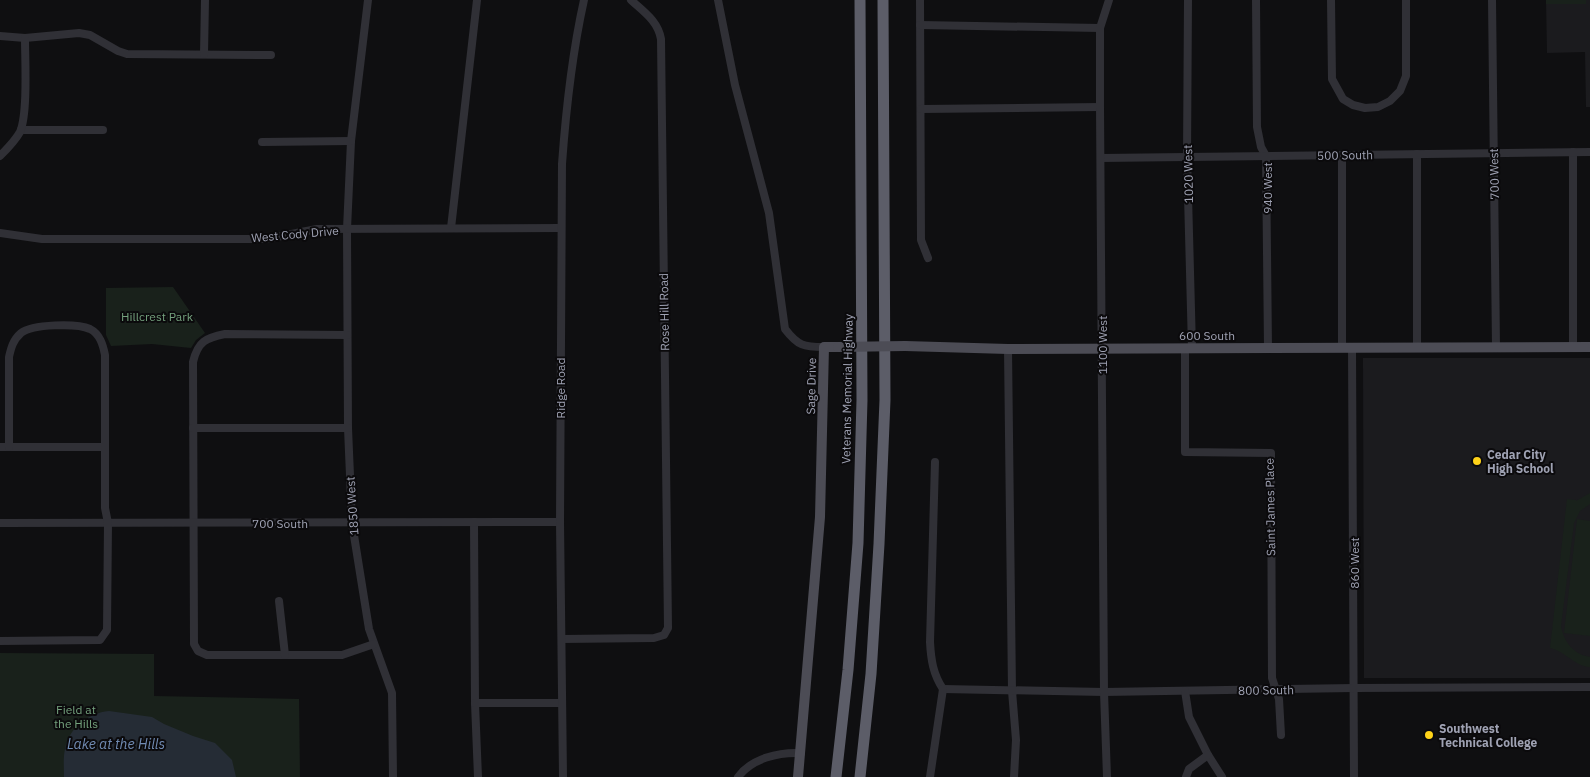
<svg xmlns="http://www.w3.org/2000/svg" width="1590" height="777" font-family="'IBM Plex Sans',sans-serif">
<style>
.built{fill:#1b1b1e}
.green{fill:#19211b}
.water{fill:#252c35}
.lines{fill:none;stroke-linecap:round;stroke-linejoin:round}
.minor{stroke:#303036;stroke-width:8}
.major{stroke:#4c4c55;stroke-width:10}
.highway{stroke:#5c5d68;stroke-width:11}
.major-bridge{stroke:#4c4c55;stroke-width:10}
.poi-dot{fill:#ffd319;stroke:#0b0a0c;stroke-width:2}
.labels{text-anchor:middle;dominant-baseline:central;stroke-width:4;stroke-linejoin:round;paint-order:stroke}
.street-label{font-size:12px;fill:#9fa2b3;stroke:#0b0a0c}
.park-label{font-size:12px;fill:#74a17d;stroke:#0b0a0c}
.poi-label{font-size:12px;font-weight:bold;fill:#9fa2b3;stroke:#0b0a0c;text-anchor:start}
.water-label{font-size:14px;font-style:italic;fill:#718bb3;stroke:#0b0a0c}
</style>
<rect width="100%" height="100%" fill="#0f0f11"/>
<g class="built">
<path d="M1546 0H1590V107H1586L1585 52 1547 53Z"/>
<path d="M1363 358H1590V678H1364Z"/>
</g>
<g class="green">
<rect x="1546" y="0" width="40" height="4"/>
<path d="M173 287 205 333 196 340 191 348 152 344 111 346 106 335V288Z"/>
<path d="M1590 493V504L1580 511 1574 523 1561 626C1564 642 1573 654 1590 657V667C1574 666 1565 651 1550 648L1567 499 1576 500V501Z"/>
<path d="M1577 519 1590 521V636L1564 633Z"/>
<path d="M0 653 154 654V696L299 699 300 777H0Z"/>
</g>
<path class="water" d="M109 711 152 717 164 724 193 736 215 743 232 760 236 777H64C64 768 63 758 65 749 69 728 88 713 109 711Z"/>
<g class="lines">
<g class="minor">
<path d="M368 0 351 141 347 229 348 428 352 523 369 629 392 693 393 777"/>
<path d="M718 0 735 85 769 213 785 329C798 346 804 347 824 347"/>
<path d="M920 0 921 240 928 258"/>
<path d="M1188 0 1187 157 1192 348"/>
<path d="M1256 0 1257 127 1261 147 1266 156 1268 348"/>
<path d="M1331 0 1332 79 1343 99 1353 105 1365 108 1378 107 1390 101 1400 91 1406 76V0"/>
<path d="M1492 0 1496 347"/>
<path d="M920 25 1100 28"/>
<path d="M0 36 25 38 79 33 90 35 118 51 127 54 271 55"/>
<path d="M204 54 205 0"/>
<path d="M921 109 1100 107"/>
<path d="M21 130H103"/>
<path d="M262 142 351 141"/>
<path d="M1573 152V347"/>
<path d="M1417 154V348"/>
<path d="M0 156C7 149 15 141 20 132 28 113 25 60 25 38"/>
<path d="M1101 158 1590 152"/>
<path d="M451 228 477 0"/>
<path d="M0 233 42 239H263C281 237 299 232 317 229L560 228"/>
<path d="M347 335 225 334C206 338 198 341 193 362L194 644 198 651 207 655H342L374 644"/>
<path d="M1185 348V452L1271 453 1272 678 1279 699 1281 735"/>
<path d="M1342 348V155"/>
<path d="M1352 348 1354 777"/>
<path d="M1008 349 1012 691 1016 740 1014 777"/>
<path d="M193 428H348"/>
<path d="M0 447H104"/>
<path d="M935 462 930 642C931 660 933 674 943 689"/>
<path d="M474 522 475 703 478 777"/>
<path d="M0 523 560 522"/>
<path d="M279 601 285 655"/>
<path d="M562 639 654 638 664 635 668 628 661 39C658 21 644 12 631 0"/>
<path d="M0 641 100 640 107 630 108 523 105 508V355C103 345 100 334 90 329 77 323 32 324 21 333 13 340 11 348 9 357V447"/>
<path d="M943 689 1104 692 1354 688 1590 687"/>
<path d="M1185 691 1189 717 1208 755 1222 777"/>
<path d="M475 703H562"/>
<path d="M563 777 560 522 562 164C566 109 572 54 584 0"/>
<path d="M738 777C752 758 779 752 801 753"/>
<path d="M930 777 943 689"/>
<path d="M1107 777 1104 692 1100 107V28L1109 0"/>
<path d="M1186 777 1189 769 1208 755"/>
</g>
<g class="major">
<path d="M905 346 1008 349 1590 347"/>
<path d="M798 777 820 517 824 347H838"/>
</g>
<g class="highway">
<path d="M836 777 848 670 858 543 862 400 860 0"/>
<path d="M860 777 871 674 879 544 885 400 883 0"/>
</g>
<path class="major-bridge" d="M838 347 905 346"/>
</g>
<g class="poi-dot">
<circle cx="1477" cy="461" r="5"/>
<circle cx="1429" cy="735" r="5"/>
</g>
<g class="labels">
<g class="street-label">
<text transform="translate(1345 155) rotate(-1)">500 South</text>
<text transform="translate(1188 174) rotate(-91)">1020 West</text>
<text transform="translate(1494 174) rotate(-91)">700 West</text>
<text transform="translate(1267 188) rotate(-90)">940 West</text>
<text transform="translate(295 234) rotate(-5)">West Cody Drive</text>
<text transform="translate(664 312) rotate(-91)">Rose Hill Road</text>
<text x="1207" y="335">600 South</text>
<text transform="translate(1102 345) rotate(-90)">1100 West</text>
<text transform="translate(811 386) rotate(-89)">Sage Drive</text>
<text transform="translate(560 388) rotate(-90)">Ridge Road</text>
<text transform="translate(847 389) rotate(-89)">Veterans Memorial Highway</text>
<text transform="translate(352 506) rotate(-94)">1850 West</text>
<text transform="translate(1270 507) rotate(-91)">Saint James Place</text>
<text x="280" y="523">700 South</text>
<text transform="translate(1354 563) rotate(-90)">860 West</text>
<text transform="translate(1266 690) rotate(-1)">800 South</text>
</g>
<g class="park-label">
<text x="157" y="316">Hillcrest Park</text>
<text x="76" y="709">Field at<tspan x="76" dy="14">the Hills</tspan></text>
</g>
<g class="poi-label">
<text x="1487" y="454">Cedar City<tspan x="1487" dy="14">High School</tspan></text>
<text x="1439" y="728">Southwest<tspan x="1439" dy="14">Technical College</tspan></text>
</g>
<g class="water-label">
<text x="116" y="744">Lake at the Hills</text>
</g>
</g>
</svg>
